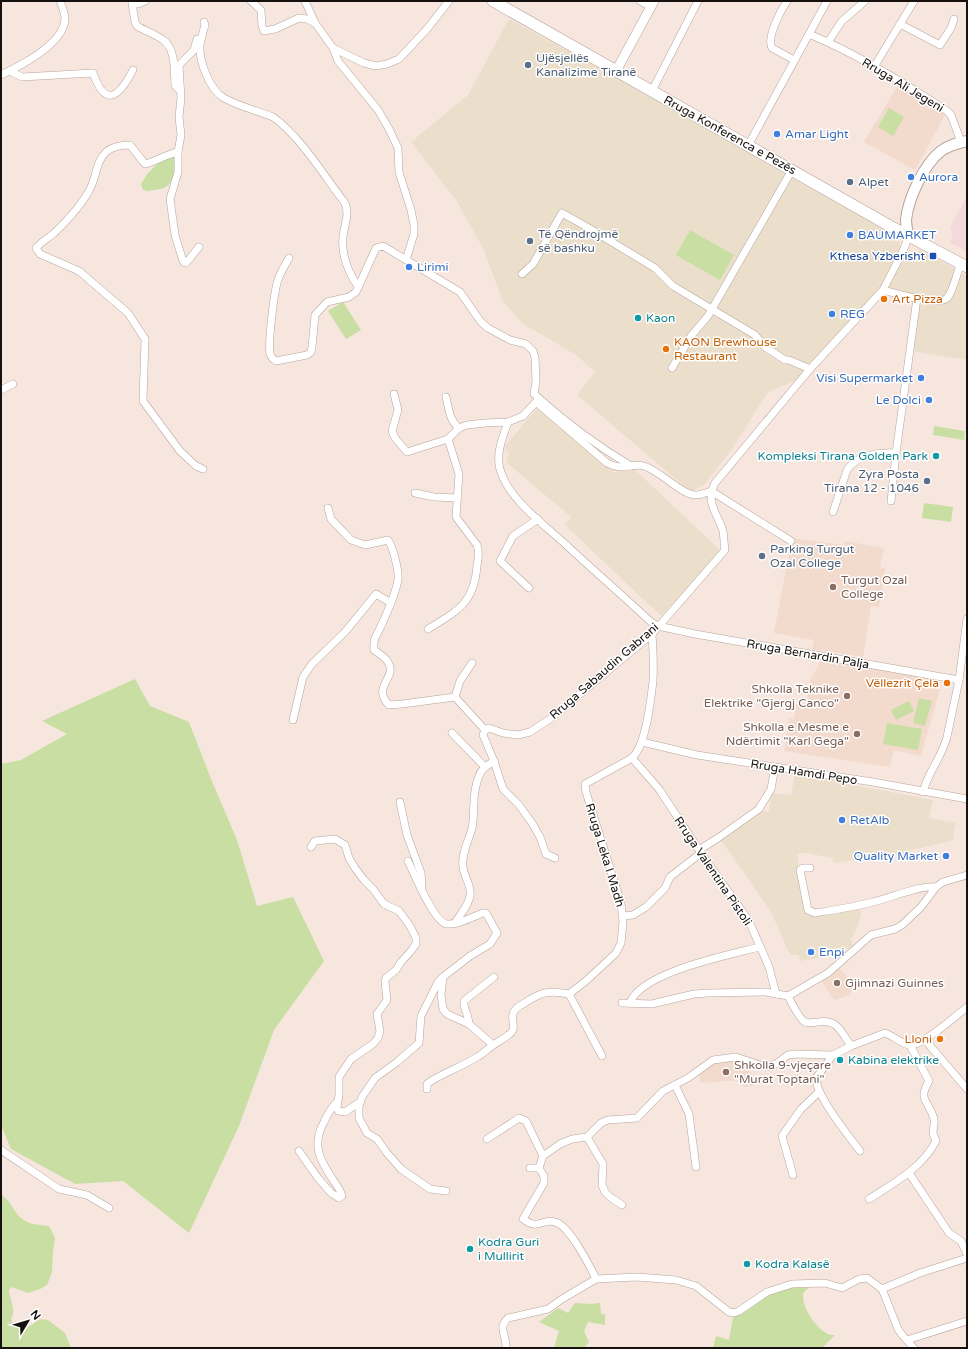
<svg xmlns="http://www.w3.org/2000/svg" width="968" height="1349" font-family="'Varela Round',sans-serif">
<style>
.commercial{fill:#ebdfcb}
.built{fill:#f2dacd}
.medical{fill:#f4d9da}
.green{fill:#c8dea2}
.lines{fill:none;stroke-linecap:round;stroke-linejoin:round}
.minor-casing{stroke:#b5a59d;stroke-width:8}
.tertiary-casing{stroke:#b5a59d;stroke-width:10}
.secondary-casing{stroke:#b5a59d;stroke-width:12}
.primary-casing{stroke:#b5a59d;stroke-width:12}
.minor{stroke:#fff;stroke-width:7}
.tertiary{stroke:#fff;stroke-width:9}
.secondary{stroke:#fff;stroke-width:10}
.primary{stroke:#fff;stroke-width:11}
.service-dot{fill:#5c6f8a;stroke:#fff;stroke-width:1.5}
.shop-dot{fill:#3f7fe0;stroke:#fff;stroke-width:1.5}
.transit-dot{fill:#1a4fb4;stroke:#fff;stroke-width:1.5}
.food-dot{fill:#e8710a;stroke:#fff;stroke-width:1.5}
.culture-dot{fill:#0f9aa8;stroke:#fff;stroke-width:1.5}
.education-dot{fill:#8d6e63;stroke:#fff;stroke-width:1.5}
.labels{text-anchor:middle;dominant-baseline:central;stroke-width:3;stroke-linejoin:round;paint-order:stroke}
.service-label{font-size:12px;fill:#4e5e75;stroke:#fff;text-anchor:start}
.street-label{font-size:12px;fill:#16110e;stroke:#fff}
.shop-label{font-size:12px;fill:#366cbe;stroke:#fff;text-anchor:start}
.transit-label{font-size:12px;fill:#164399;stroke:#fff;text-anchor:end}
.food-label{font-size:12px;fill:#c56008;stroke:#fff;text-anchor:start}
.culture-label{font-size:12px;fill:#0d838f;stroke:#fff;text-anchor:start}
.education-label{font-size:12px;fill:#785e54;stroke:#fff;text-anchor:start}
</style>
<rect width="100%" height="100%" fill="#f7e6de"/>
<g class="commercial">
<path d="M509 19 790 173 887 232 899 242 900 247 912 255 921 250 967 276V360L910 351 917 298 883 290 802 378 768 392 732 449 705 484 691 492 577 395 595 372 576 355 522 323 502 300 484 250 456 200 411 142 468 95Z"/>
<path d="M539 406 615 473 623 468 631 466 721 551 661 616 565 525 571 517 506 462 509 454 504 447Z"/>
<path d="M795 774 933 800 929 818 956 823 953 836 954 840 895 854 834 863 832 858 806 853 797 854 806 913 809 915 860 906 861 914 858 926 851 939 853 947 825 952V957L800 961 799 955H791L786 948 782 936 770 910 721 840 762 811 769 812 771 793 791 795Z"/>
</g>
<g class="built">
<path d="M898 85 946 113 915 170 864 142Z"/>
<path d="M792 538 844 545 845 541 884 548 880 567 885 568 879 607 871 606 863 657 812 649 814 640 774 633Z"/>
<path d="M820 659 929 677 928 687 940 689 921 756 894 750 890 767 784 751 789 718 794 719 796 704 806 705 811 678 818 667Z"/>
<path d="M839 968 855 986 850 995 834 1000 829 993 821 980Z"/>
<path d="M732 1059 750 1064 753 1086 743 1087 742 1080 701 1083 699 1074 714 1062Z"/>
</g>
<path class="medical" d="M967 196V252L950 242 953 236 950 228Z"/>
<g class="green">
<path d="M889 108 904 117 893 136 878 127Z"/>
<path d="M177 154 176 172 170 183 166 187 161 189 148 191 143 190 141 184 148 173 166 156Z"/>
<path d="M690 230 734 255 720 280 676 255Z"/>
<path d="M343 302 361 330 346 339 328 311Z"/>
<path d="M934 426 965 431 964 440 933 435Z"/>
<path d="M924 503 953 507 951 522 922 518Z"/>
<path d="M135 679 150 706 189 722 211 779 237 840 257 906 293 897 324 961 274 1030 239 1126 189 1233 123 1181 75 1184 11 1149 1 1125V764L21 760 67 734 42 721Z"/>
<path d="M919 698 932 701 925 726 913 723Z"/>
<path d="M909 701 914 711 896 720 891 710Z"/>
<path d="M887 723 922 729 918 750 883 744Z"/>
<path d="M1 1195C9 1199 12 1207 17 1214 25 1224 37 1225 49 1226L55 1238 53 1251 52 1272 47 1285 40 1289 28 1293 12 1287 9 1290C9 1299 17 1310 11 1318 12 1325 18 1329 25 1328 30 1327 36 1321 40 1319L48 1320 65 1333 71 1348H1Z"/>
<path d="M794 1286 809 1288C806 1290 803 1292 803 1295 802 1307 815 1327 826 1333 828 1335 832 1335 835 1335L822 1348H713L716 1336 729 1340 733 1317 742 1314 771 1294Z"/>
<path d="M575 1303 591 1304 600 1303 601 1314H605V1325L588 1322 584 1331 589 1342 584 1348H554L559 1331 539 1322 558 1308 568 1313Z"/>
</g>
<g class="lines">
<defs>
<g id="minor">
<path d="M145 1 138 4 132 3 135 22 137 26C145 31 155 34 163 40 176 49 174 70 175 85L177 88 181 90"/>
<path d="M251 1 261 10 262 26 264 31 275 29 299 18 307 19 315 23"/>
<path d="M305 1 315 23 333 48 338 61 378 110 389 129 398 148 399 172 411 210 414 225V234L406 260"/>
<path d="M640 1 651 7"/>
<path d="M787 1C781 10 766 38 772 48L794 60"/>
<path d="M204 22 205 25C203 32 201 39 200 46 199 62 210 90 224 98 238 106 258 111 273 117 301 137 324 176 345 203 350 215 344 225 343 237 341 253 348 273 358 286"/>
<path d="M900 24 914 1"/>
<path d="M809 34 827 1"/>
<path d="M197 39 194 50 180 64 179 67 181 98 179 117 181 135 178 152V172L170 199 175 235 183 261 185 263 187 262 199 247"/>
<path d="M828 42 842 21 865 1"/>
<path d="M333 48 364 63 376 66 387 64 399 59 427 29 449 1"/>
<path d="M874 67 900 24 940 45 951 28 954 19"/>
<path d="M10 71 22 77 93 73C106 110 120 95 133 70"/>
<path d="M1 75C20 66 64 44 65 19 65 14 62 6 60 1"/>
<path d="M654 87 698 1"/>
<path d="M750 142 809 34C857 54 903 82 947 111L951 115 961 142"/>
<path d="M178 152C167 154 157 161 145 164L130 145C122 145 114 146 107 151 96 161 97 174 91 187 82 205 67 221 53 234 47 239 41 242 36 248L40 254 79 271 128 313 145 339 143 401 180 451 196 466 203 469"/>
<path d="M289 258C285 265 280 273 278 280 274 291 268 343 270 354 271 357 273 359 276 361L307 355 311 352 312 347 315 315 327 302 349 297 356 292 376 248 383 246 460 292 481 322 488 328 510 340 526 344 533 351 535 357 536 381 534 394C564 421 597 446 631 466"/>
<path d="M522 274 533 264 562 213 587 227 655 268 673 286 755 335 765 347 785 360H789L810 369"/>
<path d="M883 290C895 293 939 307 947 298 953 292 957 272 961 263"/>
<path d="M672 368 691 336 708 316 792 170"/>
<path d="M1 390 13 384"/>
<path d="M394 394 398 410 392 431 395 438 407 452 448 439 459 428 467 425 485 423 508 422 523 416 536 402 607 463C623 472 631 462 644 466 661 471 681 495 696 495 701 495 706 493 711 491L791 541"/>
<path d="M446 397C449 409 449 420 459 428"/>
<path d="M508 422C502 439 494 457 502 475 512 501 543 524 563 542 592 569 622 595 651 622L658 626 695 634 959 680"/>
<path d="M415 493 434 497 457 498"/>
<path d="M891 501 896 453 917 298"/>
<path d="M328 508 331 519 351 540 365 545 388 540C393 547 399 571 398 579 396 594 388 610 382 624 377 636 373 636 374 650 378 653 385 657 388 662 398 678 371 686 389 705L402 704 455 697"/>
<path d="M833 512 847 470C856 455 880 452 896 453"/>
<path d="M529 588 500 561 513 536 538 519"/>
<path d="M428 629C457 611 474 604 477 566 478 559 480 552 477 545L456 517 459 474 448 439"/>
<path d="M455 697 485 730"/>
<path d="M455 697 460 681 472 663"/>
<path d="M293 720 303 677 312 664 345 632 376 594 391 603"/>
<path d="M485 730 489 728 503 733 518 735 530 732 550 719 652 634 725 550C724 544 724 537 723 531 717 512 705 503 715 483L810 369 883 290 902 253 909 236"/>
<path d="M485 730 483 735 494 761 503 789 519 805 532 823 540 837 546 854 555 858"/>
<path d="M452 733 485 767"/>
<path d="M642 742 697 755 873 782 967 799"/>
<path d="M632 758 659 789 699 850 749 921 769 967 776 994"/>
<path d="M923 792C928 772 942 757 947 737L959 680 967 619"/>
<path d="M400 802 407 835 421 873 422 885"/>
<path d="M311 847 315 841 335 839 345 845 349 858 355 868 364 880 373 889 384 904 399 911 410 926 416 938V944L411 951 401 962 396 970 386 978 385 982 387 1000 377 1014 380 1031 378 1038 373 1044 351 1059 339 1077V1095L337 1107 338 1111 345 1112 360 1102"/>
<path d="M699 850 718 838 759 809 771 789 775 767"/>
<path d="M408 861C414 873 434 923 447 924 458 925 472 917 483 913H486L497 933 490 944 470 956 443 977 441 995 443 1009 447 1014 469 1024 493 1045"/>
<path d="M810 868H803L800 870 808 910 815 913C834 910 854 907 873 902 890 898 920 885 936 887"/>
<path d="M623 916 633 915 646 907 665 888 670 877 701 853"/>
<path d="M455 923C460 914 468 907 470 896 472 886 464 877 463 867 461 854 469 840 472 828 474 819 473 812 474 803 474 795 476 784 479 776 481 769 488 765 494 761"/>
<path d="M442 978 438 982 421 1016 419 1043 397 1062 375 1078 362 1097 359 1106V1118L367 1133 377 1139 387 1153 401 1169 430 1189 446 1191"/>
<path d="M569 994 602 1056"/>
<path d="M788 996 828 973 871 935 895 929 902 925 921 907 936 887 943 882 967 875"/>
<path d="M788 996C791 1002 800 1019 805 1022 809 1024 814 1022 818 1022 838 1019 841 1032 851 1046"/>
<path d="M622 1003 652 1004 694 994 708 993 766 992 788 996"/>
<path d="M630 1003C641 972 729 955 759 947"/>
<path d="M469 1024C469 1016 463 1008 464 1001L494 977"/>
<path d="M925 1040 967 1089"/>
<path d="M833 1055 816 1078C816 1096 848 1135 860 1151"/>
<path d="M675 1085 689 1114 696 1167"/>
<path d="M427 1089V1084L431 1081C446 1072 463 1066 477 1057 483 1054 487 1049 492 1046 497 1042 502 1040 507 1036 518 1029 511 1024 513 1014 514 1009 519 1006 523 1004 541 992 548 990 569 994L587 980 616 953 621 943 623 922 621 903 586 792 585 784 632 758C646 746 651 699 653 681 654 665 653 649 652 634"/>
<path d="M587 1137 603 1164 602 1185 605 1192 610 1197 622 1205"/>
<path d="M487 1139 519 1118 526 1121 543 1156"/>
<path d="M1 1150 59 1189 87 1195 109 1208"/>
<path d="M299 1151 318 1178 331 1193 339 1198 342 1196 341 1193C339 1188 336 1184 333 1180 320 1160 311 1145 324 1122 327 1115 331 1108 337 1102"/>
<path d="M530 1168H539L543 1156 560 1144 572 1139 587 1137 601 1123 608 1120 637 1118 663 1091 688 1078 713 1060 736 1057 766 1067 776 1064 788 1055 796 1054 833 1055 851 1046 885 1033C894 1036 901 1044 910 1045 922 1046 957 1015 967 1007"/>
<path d="M539 1168 544 1176V1183L523 1219C539 1231 542 1218 555 1222 569 1225 590 1266 596 1279"/>
<path d="M909 1173 949 1233 961 1241 967 1254"/>
<path d="M793 1175 782 1136 801 1109 819 1092"/>
<path d="M869 1199C894 1183 922 1168 936 1141 935 1138 933 1135 933 1132 933 1128 935 1124 934 1119 929 1100 917 1101 929 1081L910 1045"/>
<path d="M882 1289 920 1273 967 1258"/>
<path d="M907 1340 967 1321"/>
<path d="M506 1348C507 1335 497 1328 508 1318L548 1309 562 1299 596 1279 637 1277 676 1280 696 1286 729 1312 734 1313 739 1311 767 1292 792 1284 825 1283 842 1288 859 1279 867 1278 882 1289 898 1329 903 1336 914 1348"/>
</g>
<path id="tertiary" d="M616 71 654 1"/>
<path id="secondary" d="M909 236C907 230 906 225 906 220 908 199 924 164 941 151 949 145 958 143 967 141"/>
<path id="primary" d="M493 1 890 226 967 267"/>
</defs>
<use href="#minor" class="minor-casing"/>
<use href="#tertiary" class="tertiary-casing"/>
<use href="#secondary" class="secondary-casing"/>
<use href="#primary" class="primary-casing"/>
<use href="#minor" class="minor"/>
<use href="#tertiary" class="tertiary"/>
<use href="#secondary" class="secondary"/>
<use href="#primary" class="primary"/>
</g>
<g class="service-dot">
<circle cx="528" cy="65" r="4"/>
<circle cx="850" cy="182" r="4"/>
<circle cx="530" cy="241" r="4"/>
<circle cx="927" cy="481" r="4"/>
<circle cx="762" cy="556" r="4"/>
</g>
<g class="shop-dot">
<circle cx="777" cy="134" r="4"/>
<circle cx="911" cy="177" r="4"/>
<circle cx="850" cy="235" r="4"/>
<circle cx="409" cy="267" r="4"/>
<circle cx="832" cy="314" r="4"/>
<circle cx="921" cy="378" r="4"/>
<circle cx="929" cy="400" r="4"/>
<circle cx="842" cy="820" r="4"/>
<circle cx="946" cy="856" r="4"/>
<circle cx="811" cy="952" r="4"/>
</g>
<rect class="transit-dot" x="929" y="252" width="8" height="8" rx="2"/>
<g class="food-dot">
<circle cx="884" cy="299" r="4"/>
<circle cx="666" cy="349" r="4"/>
<circle cx="947" cy="683" r="4"/>
<circle cx="940" cy="1039" r="4"/>
</g>
<g class="culture-dot">
<circle cx="638" cy="318" r="4"/>
<circle cx="936" cy="456" r="4"/>
<circle cx="840" cy="1060" r="4"/>
<circle cx="470" cy="1249" r="4"/>
<circle cx="747" cy="1264" r="4"/>
</g>
<g class="education-dot">
<circle cx="833" cy="587" r="4"/>
<circle cx="847" cy="696" r="4"/>
<circle cx="857" cy="734" r="4"/>
<circle cx="837" cy="983" r="4"/>
<circle cx="726" cy="1072" r="4"/>
</g>
<g class="labels">
<g class="service-label">
<text x="536" y="58">Ujësjellës<tspan x="536" dy="14">Kanalizime Tiranë</tspan></text>
<text x="858" y="182">Alpet</text>
<text x="538" y="234">Të Qëndrojmë<tspan x="538" dy="14">së bashku</tspan></text>
<text x="919" y="474" text-anchor="end">Zyra Posta<tspan x="919" dy="14">Tirana 12 - 1046</tspan></text>
<text x="770" y="549">Parking Turgut<tspan x="770" dy="14">Ozal College</tspan></text>
</g>
<g class="street-label">
<text transform="translate(903 85) rotate(31)">Rruga Ali Jegeni</text>
<text transform="translate(730 135) rotate(29)">Rruga Konferenca e Pezës</text>
<text transform="translate(808 654) rotate(10)">Rruga Bernardin Palja</text>
<text transform="translate(604 671) rotate(-41)">Rruga Sabaudin Gabrani</text>
<text transform="translate(804 772) rotate(9)">Rruga Hamdi Pepo</text>
<text transform="translate(605 855) rotate(73)">Rruga Leka I Madh</text>
<text transform="translate(713 871) rotate(56)">Rruga Valentina Pistoli</text>
</g>
<g class="shop-label">
<text x="785" y="134">Amar Light</text>
<text x="919" y="177">Aurora</text>
<text x="858" y="235">BAUMARKET</text>
<text x="417" y="267">Lirimi</text>
<text x="840" y="314">REG</text>
<text x="913" y="378" text-anchor="end">Visi Supermarket</text>
<text x="921" y="400" text-anchor="end">Le Dolci</text>
<text x="850" y="820">RetAlb</text>
<text x="938" y="856" text-anchor="end">Quality Market</text>
<text x="819" y="952">Enpi</text>
</g>
<g class="transit-label">
<text x="925" y="256">Kthesa Yzberisht</text>
</g>
<g class="food-label">
<text x="892" y="299">Art Pizza</text>
<text x="674" y="342">KAON Brewhouse<tspan x="674" dy="14">Restaurant</tspan></text>
<text x="939" y="683" text-anchor="end">Vëllezrit Çela</text>
<text x="932" y="1039" text-anchor="end">Lloni</text>
</g>
<g class="culture-label">
<text x="646" y="318">Kaon</text>
<text x="928" y="456" text-anchor="end">Kompleksi Tirana Golden Park</text>
<text x="848" y="1060">Kabina elektrike</text>
<text x="478" y="1242">Kodra Guri<tspan x="478" dy="14">i Mullirit</tspan></text>
<text x="755" y="1264">Kodra Kalasë</text>
</g>
<g class="education-label">
<text x="841" y="580">Turgut Ozal<tspan x="841" dy="14">College</tspan></text>
<text x="839" y="689" text-anchor="end">Shkolla Teknike<tspan x="839" dy="14">Elektrike "Gjergj Canco"</tspan></text>
<text x="849" y="727" text-anchor="end">Shkolla e Mesme e<tspan x="849" dy="14">Ndërtimit "Karl Gega"</tspan></text>
<text x="845" y="983">Gjimnazi Guinnes</text>
<text x="734" y="1065">Shkolla 9-vjeçare<tspan x="734" dy="14">"Murat Toptani"</tspan></text>
</g>
</g>
<rect width="968" height="1349" fill="none" stroke="#16110e" stroke-width="4"/>
<g transform="translate(28 1321) rotate(52)" stroke="#ffffff" stroke-width="3" paint-order="stroke">
<path d="M0-3L7 15L0 10L-7 15Z" fill="#16110e"/>
<text y="-6" font-size="11" font-weight="bold" text-anchor="middle" fill="#16110e">N</text>
</g>
</svg>
